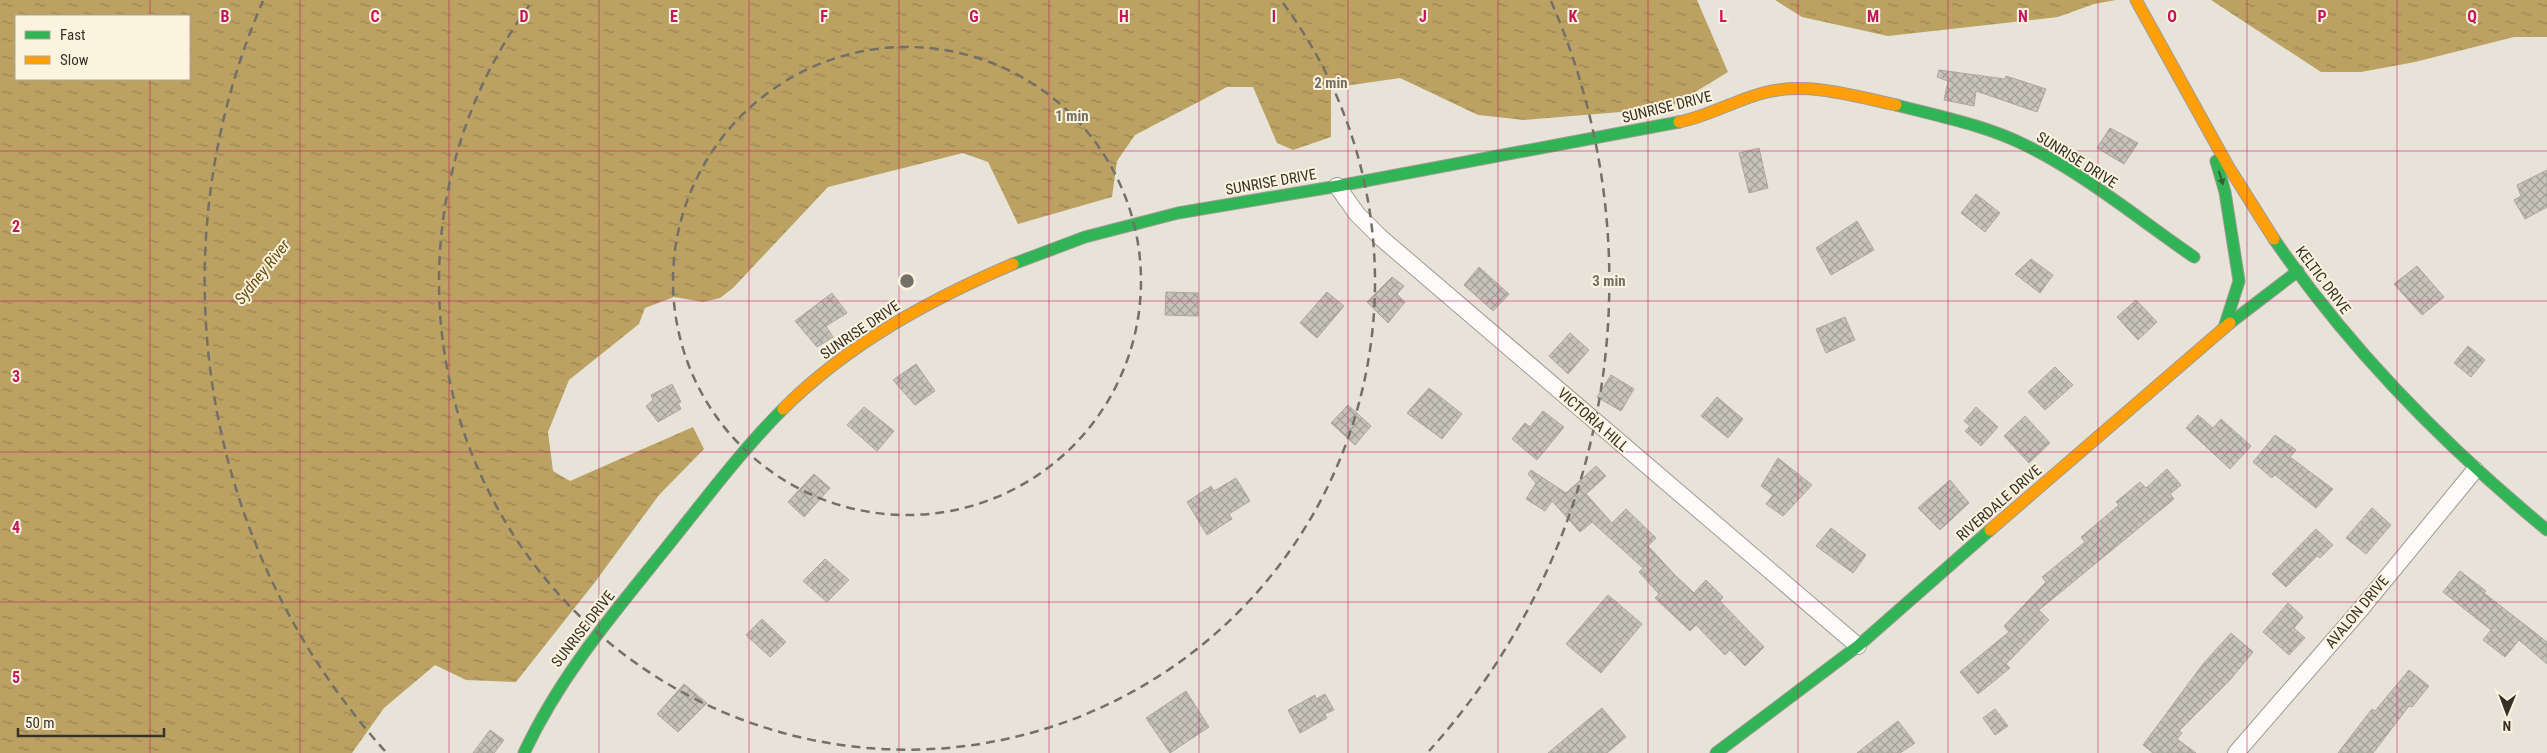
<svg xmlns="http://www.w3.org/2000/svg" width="2547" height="753" font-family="'Roboto Condensed',sans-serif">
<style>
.water{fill:url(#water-ripples);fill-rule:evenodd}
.building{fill:url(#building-cross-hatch);stroke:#aca8a0}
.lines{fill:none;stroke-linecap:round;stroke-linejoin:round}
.street-casing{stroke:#9f9b92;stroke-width:18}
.fast-casing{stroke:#9f9b92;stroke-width:13}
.slow-casing{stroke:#9f9b92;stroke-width:13}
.street{stroke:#fcfbf9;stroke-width:16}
.fast{stroke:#30b455;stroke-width:11}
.slow{stroke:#ff9f0a;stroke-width:11}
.oneway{fill:#346039}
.grid{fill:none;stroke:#c2185b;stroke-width:1;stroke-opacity:0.55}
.ring{fill:none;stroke:#747067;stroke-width:2.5;stroke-dasharray:9 6}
.labels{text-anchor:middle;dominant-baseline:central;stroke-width:4;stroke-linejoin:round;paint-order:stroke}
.street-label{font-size:15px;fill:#36322a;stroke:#fcf3de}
.water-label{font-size:16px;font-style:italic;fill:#664f0e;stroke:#fcf3de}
.grid-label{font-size:16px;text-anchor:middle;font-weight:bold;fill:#c2185b;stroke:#fcf3de;stroke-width:4;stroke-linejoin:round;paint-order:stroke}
.centre{fill:#747067;stroke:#fcf3de;stroke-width:2.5}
.ring-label{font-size:15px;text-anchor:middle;font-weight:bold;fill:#747067;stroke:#fcf3de;stroke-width:4;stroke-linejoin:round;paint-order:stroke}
</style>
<defs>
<pattern id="water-ripples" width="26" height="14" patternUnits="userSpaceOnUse" patternTransform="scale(1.25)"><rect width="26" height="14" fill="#bba263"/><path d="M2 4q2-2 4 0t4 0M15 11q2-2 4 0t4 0" fill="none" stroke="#998552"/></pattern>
<pattern id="building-cross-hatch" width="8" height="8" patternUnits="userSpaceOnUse" patternTransform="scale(1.25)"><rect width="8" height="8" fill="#c7c3ba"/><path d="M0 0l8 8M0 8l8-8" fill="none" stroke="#a29f97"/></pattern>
</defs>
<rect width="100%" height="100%" fill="#e8e3d8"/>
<g class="water">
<path d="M0 0H1697L1728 72 1669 108 1524 120 1478 115 1400 78 1331 88V137L1293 150 1277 143 1253 87H1227L1135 135 1117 161 1112 197 1018 224 988 162 963 153 828 187 733 288 720 298 703 302 674 297 645 308 639 324 569 380 548 432 553 471 570 481 693 427 704 449 659 495 595 582 516 682 466 680 435 665 384 708 352 753H0ZM16 16H189V79H16Z"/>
<path d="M1775 0H2116L2094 4 2058 17 1888 36 1802 17Z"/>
<path d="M2211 0H2547V37H2514L2415 62 2361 72H2321Z"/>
</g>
<g class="building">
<path d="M1939 70 2005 79 2006 76 2046 89 2037 112 1976 91 1974 106 1944 100 1948 81 1937 77Z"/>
<path d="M2110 128 2138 143 2124 164 2097 148Z"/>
<path d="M1759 148 1768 188 1749 193 1739 153Z"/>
<path d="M2547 170V207L2525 219 2514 200 2521 196 2517 185Z"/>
<path d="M1976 194 2000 213 1985 232 1961 213Z"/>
<path d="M1857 221 1874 250 1831 275 1816 248Z"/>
<path d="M2031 259 2053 275 2040 293 2015 274Z"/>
<path d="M2417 266 2444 297 2422 315 2394 284Z"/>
<path d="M1479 267 1509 294 1493 311 1464 285Z"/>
<path d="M1392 277 1404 286 1397 294 1405 302 1388 323 1367 302Z"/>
<path d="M1166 292 1198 293V316L1165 315Z"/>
<path d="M1327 292 1344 306 1317 338 1300 323Z"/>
<path d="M832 293 847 313 826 326 833 337 817 347 795 321Z"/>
<path d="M2136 300 2157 322 2138 340 2117 317Z"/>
<path d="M1845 317 1855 340 1826 353 1816 329Z"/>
<path d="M1570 333 1589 350 1568 374 1549 356Z"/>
<path d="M2468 346 2485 360 2471 377 2454 363Z"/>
<path d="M916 364 935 391 915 405 893 380Z"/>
<path d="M2055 367 2073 385 2045 410 2028 392Z"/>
<path d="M1611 375 1634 389 1621 411 1597 397Z"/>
<path d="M672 384 681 402 678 403 681 409 658 422 646 406 653 400 651 395Z"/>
<path d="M1429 388 1462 414 1442 439 1407 413Z"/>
<path d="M1717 397 1743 419 1728 438 1701 416Z"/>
<path d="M1348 405 1371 426 1355 445 1331 423Z"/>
<path d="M864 407 894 431 877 451 847 425Z"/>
<path d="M1976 407 1998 427 1981 446 1965 431 1970 426 1964 421Z"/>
<path d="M1543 411 1564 427 1537 460 1512 439 1525 423 1530 427Z"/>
<path d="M2198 415 2213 428 2221 419 2251 446 2230 469 2186 428Z"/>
<path d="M2025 416 2050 443 2029 463 2004 436Z"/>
<path d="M2275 435 2296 450 2290 457 2333 489 2316 508 2275 475 2272 478 2253 462Z"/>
<path d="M1778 458 1812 485 1783 516 1766 504 1773 495 1761 486Z"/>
<path d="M1596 466 1606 476 1586 494 1612 523 1626 509 1656 538 1648 546 1674 574 1694 593 1706 580 1723 597 1720 601 1764 647 1745 666 1730 650 1725 655 1696 625 1690 631 1655 598 1659 594 1639 572 1643 568 1592 522 1580 532 1552 501 1545 511 1526 499 1536 483 1528 474 1531 470 1566 493Z"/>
<path d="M2167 469 2181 485 2170 494 2174 499 2039 610 2049 620 2006 664 2010 668 1978 694 1960 672 2009 632 2004 626 2046 582 2042 577 2085 542 2081 537 2119 505 2116 502 2140 482 2146 488Z"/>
<path d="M814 474 830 488 804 517 788 502Z"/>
<path d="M1236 478 1250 501 1229 514 1232 519 1207 535 1187 502 1211 486 1214 491Z"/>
<path d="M1950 480 1969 503 1940 530 1918 508Z"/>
<path d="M2372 508 2391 525 2366 554 2346 538Z"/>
<path d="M1831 528 1866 555 1853 573 1816 546Z"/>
<path d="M2316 529 2333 545 2320 558 2317 556 2286 587 2272 574Z"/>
<path d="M825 559 849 580 827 602 803 581Z"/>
<path d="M2460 571 2486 591 2484 593 2547 642V664L2519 640 2505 657 2483 640 2491 630 2443 592Z"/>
<path d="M1608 595 1642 624 1601 673 1566 644Z"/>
<path d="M2288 603 2303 617 2294 628 2305 638 2289 655 2263 632Z"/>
<path d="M762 619 786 642 770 657 746 635Z"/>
<path d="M2231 633 2253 652 2230 680 2179 731 2182 733 2177 739 2196 753H2153L2143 745 2203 664Z"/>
<path d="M2409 670 2429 686 2412 707 2409 706 2373 753H2338L2372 709 2375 711Z"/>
<path d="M684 684 707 703 678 732 657 714Z"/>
<path d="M1186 691 1209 727 1170 753 1146 718Z"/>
<path d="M1325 694 1334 710 1325 714 1327 718 1300 733 1288 710 1315 695 1316 699Z"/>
<path d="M1602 708 1626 737 1607 753H1548Z"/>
<path d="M1995 709 2008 726 1995 735 1983 718Z"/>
<path d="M1898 721 1915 743 1900 753H1857Z"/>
<path d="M490 730 504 740 494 753H473Z"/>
</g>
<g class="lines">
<defs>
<g id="street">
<path d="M1337 186 1357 214 1380 237 1858 646"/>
<path d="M2236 753 2360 610 2475 470"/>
</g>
<g id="fast">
<path d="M1896 105C1938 116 1984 125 2023 144 2082 172 2140 220 2194 257"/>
<path d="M2216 161 2225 192 2239 281 2224 328"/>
<path d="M2274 239C2350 350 2444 445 2547 530"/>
<path d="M1013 264 1085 237 1178 213 1338 186 1679 122"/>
<path d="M2230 323 2298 271"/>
<path d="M524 753C560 676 613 614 666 548 704 501 740 452 783 409"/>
<path d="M1716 753 1858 646 1990 530"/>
</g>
<g id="slow">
<path d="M2136 0 2228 166 2274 239"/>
<path d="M1679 122C1710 116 1737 99 1767 92 1810 82 1854 96 1896 105"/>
<path d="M783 409C848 344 929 300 1013 264"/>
<path d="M1990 530 2230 323"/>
</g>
</defs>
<use href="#street" class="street-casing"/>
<use href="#fast" class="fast-casing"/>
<use href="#slow" class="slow-casing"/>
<use href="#street" class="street"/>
<use href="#fast" class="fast"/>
<use href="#slow" class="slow"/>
</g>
<defs><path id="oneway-solid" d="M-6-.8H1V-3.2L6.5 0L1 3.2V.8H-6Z" transform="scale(1.25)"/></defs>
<use class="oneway" href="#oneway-solid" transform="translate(2221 178) rotate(73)"/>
<path class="grid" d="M150 0V16M300 0V753M449 0V753M599 0V753M749 0V753M899 0V753M1049 0V753M1199 0V753M1348 0V753M1498 0V753M1648 0V753M1798 0V753M1948 0V753M2098 0V753M2247 0V753M2397 0V753M150 79V753M0 151H2547M0 301H2547M0 452H2547M0 602H2547"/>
<g class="ring">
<circle cx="907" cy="281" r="234"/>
<path d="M1283 3A468 468 0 1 1 531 3"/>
<path d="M385 751A702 702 0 0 1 263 1M1551 1A702 702 0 0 1 1429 751"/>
</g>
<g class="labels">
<g class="street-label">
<text transform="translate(1667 107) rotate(-14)">SUNRISE DRIVE</text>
<text transform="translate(2077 160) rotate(32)">SUNRISE DRIVE</text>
<text transform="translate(1271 182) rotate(-10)">SUNRISE DRIVE</text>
<text transform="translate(2323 280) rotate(53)">KELTIC DRIVE</text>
<text transform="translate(860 330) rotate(-34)">SUNRISE DRIVE</text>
<text transform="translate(1593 420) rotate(41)">VICTORIA HILL</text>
<text transform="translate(1999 503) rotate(-41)">RIVERDALE DRIVE</text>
<text transform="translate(2357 612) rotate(-50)">AVALON DRIVE</text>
<text transform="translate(583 629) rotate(-52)">SUNRISE DRIVE</text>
</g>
<g class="water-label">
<text transform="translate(262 272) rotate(-51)">Sydney River</text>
</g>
</g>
<g class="grid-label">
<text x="225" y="22">B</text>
<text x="375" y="22">C</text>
<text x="524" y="22">D</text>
<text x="674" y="22">E</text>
<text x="824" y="22">F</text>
<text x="974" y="22">G</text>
<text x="1124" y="22">H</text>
<text x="1274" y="22">I</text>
<text x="1423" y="22">J</text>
<text x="1573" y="22">K</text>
<text x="1723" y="22">L</text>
<text x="1873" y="22">M</text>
<text x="2023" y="22">N</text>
<text x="2172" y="22">O</text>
<text x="2322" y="22">P</text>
<text x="2472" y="22">Q</text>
<text x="16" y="232">2</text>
<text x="16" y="382">3</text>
<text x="16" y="533">4</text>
<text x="16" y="683">5</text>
</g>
<circle cx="907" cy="281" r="8" class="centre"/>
<g class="ring-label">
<text x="1331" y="88">2 min</text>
<text x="1072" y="121">1 min</text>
<text x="1609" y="286">3 min</text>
</g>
<rect x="15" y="15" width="175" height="65" fill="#fcf3de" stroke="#ada696"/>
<rect x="25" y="31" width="25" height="8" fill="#30b455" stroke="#ada696"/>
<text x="60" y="40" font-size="15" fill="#36322a">Fast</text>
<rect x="25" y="56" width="25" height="8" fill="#ff9f0a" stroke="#ada696"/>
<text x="60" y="65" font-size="15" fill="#36322a">Slow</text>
<g transform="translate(2507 713) rotate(181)" stroke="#fcf3de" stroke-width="4" paint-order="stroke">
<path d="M0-4L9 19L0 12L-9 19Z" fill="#36322a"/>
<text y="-8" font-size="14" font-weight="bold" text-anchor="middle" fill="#36322a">N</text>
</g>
<path d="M18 728v8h146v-8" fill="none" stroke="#36322a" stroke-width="2.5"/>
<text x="25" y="728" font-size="15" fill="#36322a" stroke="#fcf3de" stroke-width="4" paint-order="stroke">50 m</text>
</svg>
